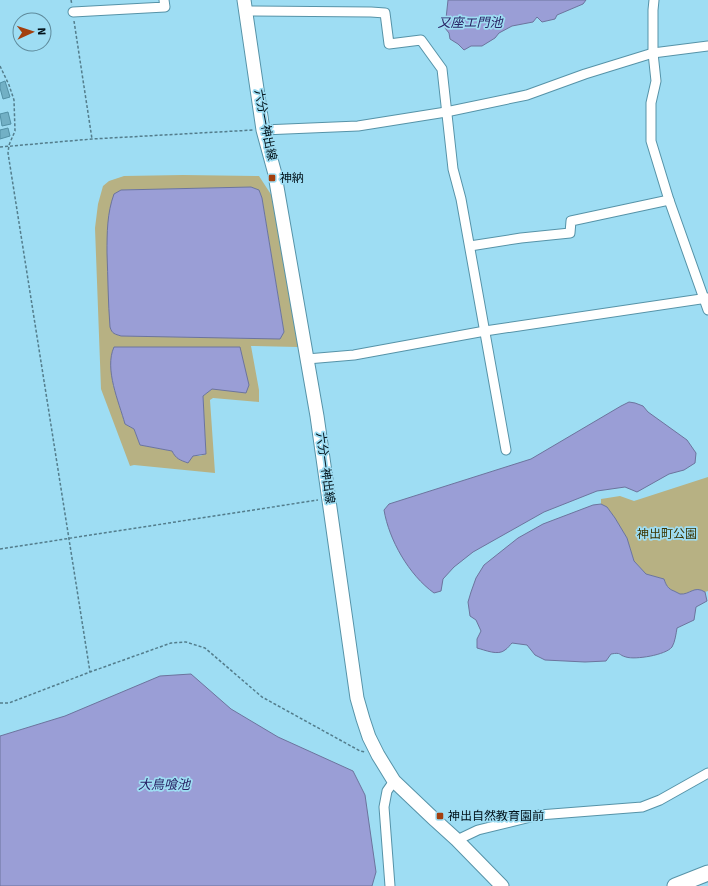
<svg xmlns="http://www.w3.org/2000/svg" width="708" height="886" font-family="Signika,'Noto Sans JP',sans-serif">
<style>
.green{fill:#b7b183;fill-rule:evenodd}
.water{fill:#9a9ed6;stroke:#6c749d}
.building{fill:#72b0c5;stroke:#5390a5}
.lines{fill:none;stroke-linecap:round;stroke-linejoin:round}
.minor-casing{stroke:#5693a8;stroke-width:11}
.secondary-casing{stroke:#5693a8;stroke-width:15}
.trunk-casing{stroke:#5693a8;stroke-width:17}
.path{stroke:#537d8c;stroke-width:1.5;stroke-dasharray:3 2;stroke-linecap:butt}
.minor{stroke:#fff;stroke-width:9}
.secondary{stroke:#fff;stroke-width:13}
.trunk{stroke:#fff;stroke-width:15}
.poi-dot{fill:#a33f0e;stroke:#9eddf3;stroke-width:1.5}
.labels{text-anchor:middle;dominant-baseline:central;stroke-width:3.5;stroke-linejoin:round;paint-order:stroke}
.street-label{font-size:12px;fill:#001119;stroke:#9eddf3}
.poi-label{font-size:12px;fill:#001119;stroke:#9eddf3;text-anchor:start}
.park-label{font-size:12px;fill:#3b3400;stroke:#9eddf3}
.water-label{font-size:13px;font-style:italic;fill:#292465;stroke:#9eddf3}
</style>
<rect width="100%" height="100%" fill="#9eddf3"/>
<g class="green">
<path d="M183 175 259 176 272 196 298 347 251 346 259 390V402L213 398 210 400 215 473 134 465 130 466 101 389 95 228 98 204 103 186 109 181 124 176ZM251 187 259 190 262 198 284 332 280 339 114 195 122 190ZM114 347H240L212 389 203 396 206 454 200 456H193L172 451 140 445 134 429 125 424 113 384 111 368Z"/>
<path d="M708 477V591L705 592C694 585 690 595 680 594 678 593 676 592 674 591 668 589 666 585 664 579L646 574 634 561 627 538 615 518 607 507 601 504V499L620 496 634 501Z"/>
</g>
<g class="water">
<path d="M448 0H586L583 4 557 15 555 19 542 22 537 17 533 22 512 26 499 33 495 38 482 46H471L464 50 458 44 450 39 449 33 445 28Z"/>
<path d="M251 187 259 190 262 198 284 332 280 339 121 336C115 334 112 334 110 327 108 302 108 278 107 253 107 233 107 213 114 194L121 190Z"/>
<path d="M114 347H240L249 385 246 393 212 389 203 396 206 454 193 456 188 463C180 460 176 459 172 451L140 445 134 429 125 424C119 402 104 369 114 347Z"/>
<path d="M629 402 635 403 643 406 648 412 687 440 696 453 695 463 684 470 669 474 637 492 625 487 597 491 544 512 473 552 454 567 443 579 441 591 434 593C409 575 389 540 384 510L389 504 531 459 621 406Z"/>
<path d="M601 504 607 507 615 518 627 538 634 561 646 574 664 579C666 585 668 589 674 591 676 592 678 593 680 594 690 595 694 585 705 592L707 601 696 607 694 620 677 628C676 634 675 642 672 647 666 655 635 660 626 657 618 655 622 652 611 654L606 661 585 662 545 660 535 655 527 645 512 643C510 645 508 648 505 650 498 656 485 650 477 648V639L481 631 476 620 470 616 468 602 471 592 476 578 484 565 518 538 543 524 593 505Z"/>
<path d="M191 674 231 709 278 737 353 771 365 795 376 872 372 886H0V736L65 716 160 676Z"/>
</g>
<g class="building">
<path d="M5 81 10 97 3 99 0 88V83Z"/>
<path d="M8 112 11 124 2 126 0 114Z"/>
<path d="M8 128 10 136 0 139V130Z"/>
</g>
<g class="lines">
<defs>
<g id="minor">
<path d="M654 0 653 10V53L656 81 651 103V141L669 200 708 310"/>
<path d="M245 11 371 12 385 13 389 44 421 40 442 69 453 169 461 199 506 450"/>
<path d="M73 12 165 7 164 0"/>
<path d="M263 130 358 126 446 112 527 95 585 74 653 53 708 46"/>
<path d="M470 246 521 238 570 233 571 221 669 200"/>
<path d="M307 359 354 355 485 331 708 298"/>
<path d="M457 840 478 830 539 815 642 807 660 800 708 773"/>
<path d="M390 886 384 807 387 791 394 781"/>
</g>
<path id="secondary" d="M244 0 263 130 275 174 277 187 317 416 357 698 363 719 369 737 378 755 394 781 435 820 457 840 502 886"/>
<path id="trunk" d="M675 886 708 873"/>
</defs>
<use href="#minor" class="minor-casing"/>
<use href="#secondary" class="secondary-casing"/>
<use href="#trunk" class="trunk-casing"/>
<g class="path">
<path d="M71 0 72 5"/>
<path d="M74 21 92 139"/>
<path d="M0 66 9 85 14 100 15 131 9 145 8 153 90 672"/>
<path d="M0 147 92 139 254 130"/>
<path d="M0 549 318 500"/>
<path d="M0 703H9L90 672 171 643 186 642 205 648 262 697 360 751 365 752"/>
</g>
<use href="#minor" class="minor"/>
<use href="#secondary" class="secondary"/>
<use href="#trunk" class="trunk"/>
</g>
<g class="poi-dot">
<rect x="268" y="174" width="8" height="8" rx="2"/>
<rect x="436" y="812" width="8" height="8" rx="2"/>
</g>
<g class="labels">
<g class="street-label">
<text transform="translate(265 125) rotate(79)">六分一神出線</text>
<text transform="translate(325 468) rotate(82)">六分一神出線</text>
</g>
<g class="poi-label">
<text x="280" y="178">神納</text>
<text x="448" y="816">神出自然教育園前</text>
</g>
<g class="park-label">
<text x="667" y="534">神出町公園</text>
</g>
<g class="water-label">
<text x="470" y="23">又座エ門池</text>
<text x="164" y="785">大鳥喰池</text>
</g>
</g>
<g transform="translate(32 32) rotate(87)"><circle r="19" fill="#9eddf3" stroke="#5f8b9c"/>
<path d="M0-3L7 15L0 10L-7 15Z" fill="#a33f0e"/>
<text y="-6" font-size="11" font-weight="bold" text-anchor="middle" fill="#001119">N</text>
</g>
</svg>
